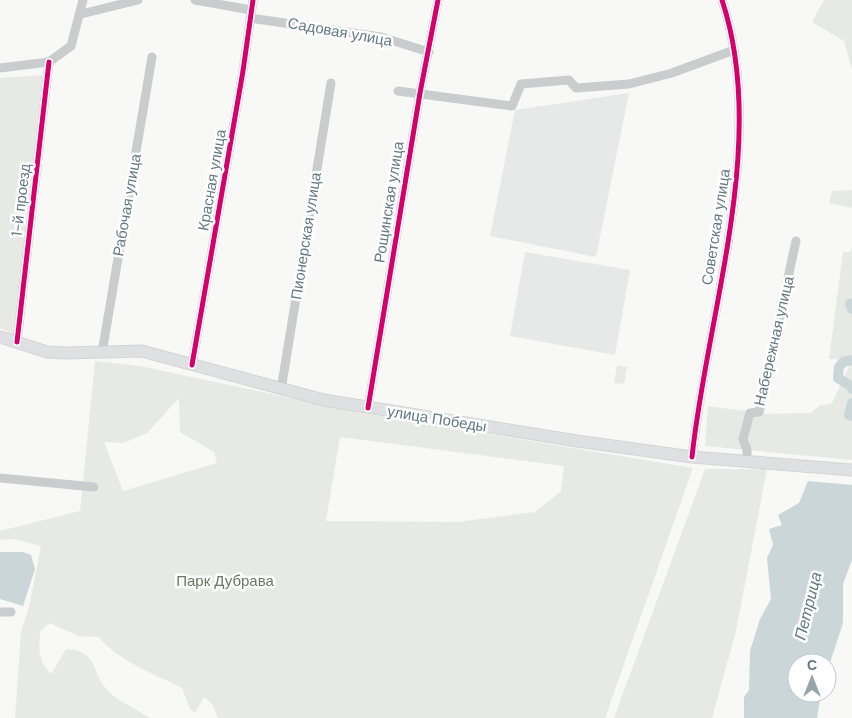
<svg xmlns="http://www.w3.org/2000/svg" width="852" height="718" font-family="'DM Sans',sans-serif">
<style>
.built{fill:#e7e9e8}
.green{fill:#e7eae4;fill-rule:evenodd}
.water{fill:#cbd6d8}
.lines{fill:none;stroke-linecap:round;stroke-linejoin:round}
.river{stroke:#cbd6d8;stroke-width:10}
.major-casing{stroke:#d4d5d5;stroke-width:13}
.minor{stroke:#cacdcd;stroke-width:9}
.major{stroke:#dfe0e1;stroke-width:11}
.cycleway-casing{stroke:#fff;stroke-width:8}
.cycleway{stroke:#d6006c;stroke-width:5}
.labels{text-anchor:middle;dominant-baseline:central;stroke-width:5;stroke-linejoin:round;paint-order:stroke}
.street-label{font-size:15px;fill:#627884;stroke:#fff}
.park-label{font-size:15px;fill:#687a61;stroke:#fff}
.water-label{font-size:16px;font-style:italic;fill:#5d787e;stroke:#fff}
</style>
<rect width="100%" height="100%" fill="#f8f8f7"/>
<g class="built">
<path d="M629 93 596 257 490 236 515 110Z"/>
<path d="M525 252 630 270 615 355 510 336Z"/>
</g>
<g class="green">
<path d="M824 0H852V70L844 41 812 22Z"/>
<path d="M43 75 14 335 0 328V78Z"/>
<path d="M852 190V208L829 203 832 191Z"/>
<path d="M852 247V460L705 446 708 406 766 414 811 413 819 406 832 403 852 360 829 359 843 252H850Z"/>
<path d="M95 361 140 366 356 412 693 468 605 718H218L212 704 204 697 195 713 190 709 182 688C155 674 119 662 99 637L78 636 50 623 41 630C38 648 38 661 51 674L66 649C99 651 91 672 107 690 116 700 138 710 150 718H15L21 632 29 607 41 546 14 539 0 540V531L80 511ZM179 398 180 432 214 452 217 463 123 491 104 442 124 443 147 433ZM340 437 564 466 561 491 535 512 457 522 326 521Z"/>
<path d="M617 365 627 367 624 384 614 383Z"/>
<path d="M705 469H767L736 631 712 718H614Z"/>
</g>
<g class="water">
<path d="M808 481 852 485V560L843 584V623L827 672V663H797V693H821L817 718H744V697L749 690 750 651 760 619 771 599 767 558 773 545 769 529 782 525 778 515 799 503Z"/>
<path d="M0 552H23L31 555 35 569 23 606 0 599Z"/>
</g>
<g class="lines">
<g class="river">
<path d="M852 303 850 304 852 309"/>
<path d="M852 360 843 362 839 367 838 378 851 386 852 389"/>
<path d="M852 403 849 415 852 416"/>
</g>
<defs>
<path id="major" d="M0 337 47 352 65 353 142 351 324 400 577 441 692 457 852 470"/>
</defs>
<use href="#major" class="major-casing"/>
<g class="minor">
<path d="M195 0 251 10"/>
<path d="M81 14 138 0"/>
<path d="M250 18 381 37 429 52"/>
<path d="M0 68 49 62 71 46 83 0"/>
<path d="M398 91 512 106 521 84 569 80 576 88 629 84 672 73 734 50"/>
<path d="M17 342 49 62"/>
<path d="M102 353 152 57"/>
<path d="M192 365 243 71 253 0"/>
<path d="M281 390 331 83"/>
<path d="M368 408 420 93 438 0"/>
<path d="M692 457C707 313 769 142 722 0"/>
<path d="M747 461V450L743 439 750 413 759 412 796 241"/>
<path d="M0 478 94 487"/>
<path d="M0 612H11"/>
</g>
<use href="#major" class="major"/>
<defs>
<g id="cycleway">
<path d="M17 342 49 62"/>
<path d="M192 365 243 71 253 0"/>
<path d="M368 408 420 93 438 0"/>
<path d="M692 457C707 313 769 142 722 0"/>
</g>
</defs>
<use href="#cycleway" class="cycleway-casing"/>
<use href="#cycleway" class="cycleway"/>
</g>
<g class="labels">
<g class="street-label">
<text transform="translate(340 32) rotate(10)">Садовая улица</text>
<text transform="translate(212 180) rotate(-80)">Красная улица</text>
<text transform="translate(21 200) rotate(-83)">1-й проезд</text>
<text transform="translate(389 202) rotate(-81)">Рощинская улица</text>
<text transform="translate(127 205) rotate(-80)">Рабочая улица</text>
<text transform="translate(716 227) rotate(-81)">Советская улица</text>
<text transform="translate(306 236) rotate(-81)">Пионерская улица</text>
<text transform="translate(774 341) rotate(-77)">Набережная улица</text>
<text transform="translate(437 419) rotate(9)">улица Победы</text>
</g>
<g class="park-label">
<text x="225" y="581">Парк Дубрава</text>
</g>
<g class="water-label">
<text transform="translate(808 606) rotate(-76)">Петрица</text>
</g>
</g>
<g transform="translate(812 678)"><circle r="24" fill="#ffffff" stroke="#c0c9ce"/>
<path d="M0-4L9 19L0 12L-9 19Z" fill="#96a5ac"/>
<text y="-8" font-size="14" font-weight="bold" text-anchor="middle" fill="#627884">С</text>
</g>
</svg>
